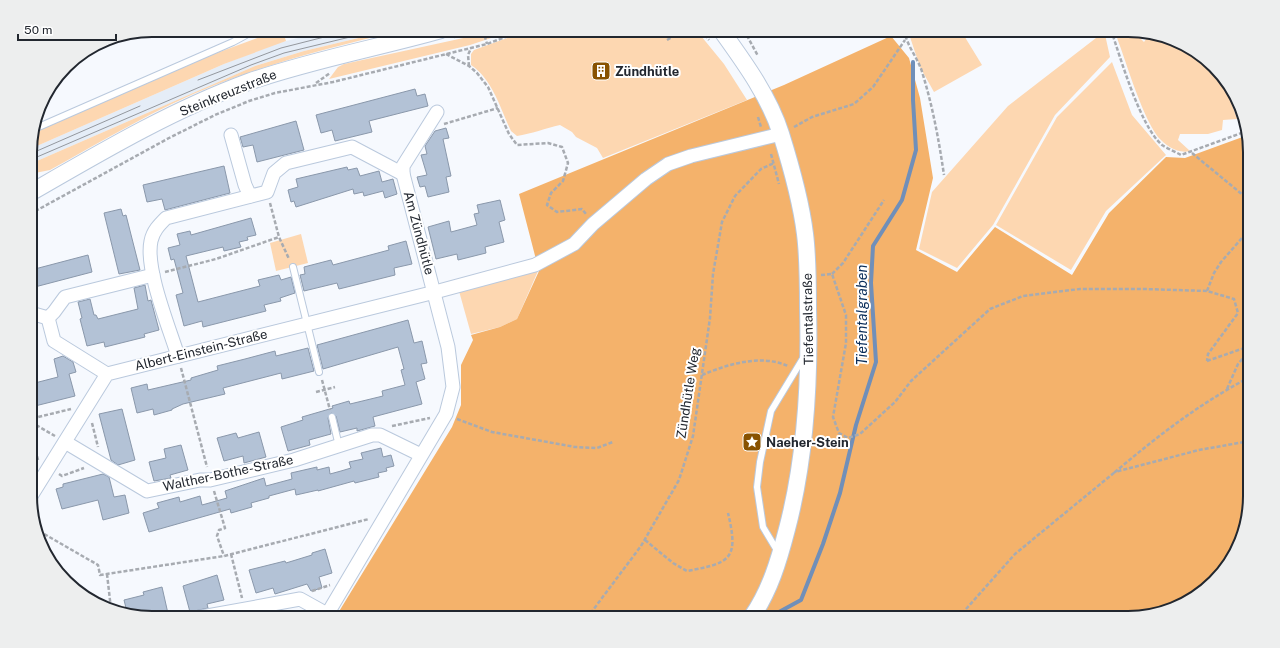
<svg xmlns="http://www.w3.org/2000/svg" width="1280" height="648" font-family="'Public Sans',sans-serif">
<style>
.built{fill:#e5edf7}
.green{fill:#fdd7b1}
.forest{fill:#f4b26b}
.lines{fill:none;stroke-linecap:round;stroke-linejoin:round}
.stream{stroke:#708fb9;stroke-width:4}
.building{fill:#b3c2d6;stroke:#8a98ab}
.service-casing{stroke:#bac9dd;stroke-width:8}
.minor-casing{stroke:#bac9dd;stroke-width:15}
.tertiary-casing{stroke:#bac9dd;stroke-width:18}
.path{stroke:#a7abb1;stroke-width:2.5;stroke-dasharray:4 2;stroke-linecap:butt}
.service{stroke:#fff;stroke-width:6}
.minor{stroke:#fff;stroke-width:13}
.tertiary{stroke:#fff;stroke-width:16}
.tram{stroke:#94989e;stroke-width:1}
.labels{text-anchor:middle;dominant-baseline:central;stroke-width:4;stroke-linejoin:round;paint-order:stroke}
.poi-label{font-size:13px;font-weight:bold;fill:#22272f;stroke:#fff;text-anchor:start}
.street-label{font-size:13px;fill:#22272f;stroke:#fff}
.water-label{font-size:14px;font-style:italic;fill:#0a2d59;stroke:#fff}
.rim{fill:none;stroke:#22272f;stroke-width:2}
</style>
<rect width="100%" height="100%" fill="#f6f9fe"/>
<path class="built" d="M330 30H392L304 51 255 66 30 164V149L224 64 278 43Z"/>
<g class="green">
<path d="M279 30 283 32 286 41 224 64 30 149 33 133 214 54Z"/>
<path d="M392 30H401C338 46 276 61 215 85 157 108 104 140 50 170L30 174V164L255 66 304 51Z"/>
<path d="M487 30H515L470 45 329 79 338 67 344 64 468 37Z"/>
<path d="M529 30 697 31 724 64 747 100 603 158 597 148 576 137 572 132 560 125C546 128 531 134 517 136L511 131C500 108 493 80 471 65V54L474 50Z"/>
<path d="M916 30H969L963 34 982 65 934 92 920 67 909 34Z"/>
<path d="M1094 30H1104L1110 57 1055 115 993 225 957 268 919 249 932 192 1008 106 1096 38Z"/>
<path d="M1114 30 1133 31 1144 42 1149 35 1182 42 1222 76 1237 119 1223 120 1222 130 1208 134H1180L1178 140 1190 151C1178 154 1166 146 1158 137 1140 112 1126 60 1114 30Z"/>
<path d="M1112 62 1132 115 1166 155 1106 211 1071 270 996 225 1057 117Z"/>
<path d="M301 234 308 263 276 271 270 243Z"/>
<path d="M538 271 517 319 500 327 471 334 459 291Z"/>
</g>
<path class="forest" d="M891 36 909 58 920 98 933 178 916 250 957 272 995 227 1072 275 1109 213 1166 157 1185 158 1248 135 1250 496 1238 550 1196 598 1136 618H335L452 427 461 405V365L473 340 471 335 500 327 517 319 539 271 519 194 784 85Z"/>
<g class="lines">
<path class="stream" d="M768 618 801 600 823 544 840 493 856 425 876 362 871 283 873 246 902 200 916 150 913 100V62"/>
</g>
<g class="building">
<circle cx="601" cy="71" r="5"/>
<path d="M415 89 417 96 425 94 428 106 369 121 372 132 335 141 332 130 321 133 316 115Z"/>
<path d="M296 121 304 150 257 162 253 145 243 147 240 137Z"/>
<path d="M446 128 449 138 443 139 451 176 446 177 449 192 428 197 425 186 420 187 417 177 427 175 421 155 427 154 425 146 435 131Z"/>
<path d="M224 166 230 193 165 210 162 199 147 202 143 185Z"/>
<path d="M347 167 348 170 357 168 360 176 379 171 382 182 393 179 397 194 385 198 383 191 364 196 363 192 354 194 353 189 296 207 294 201 291 202 288 190 298 187 296 179Z"/>
<path d="M500 200 505 220 499 222 504 242 485 247 486 253 458 260 457 254 436 259 428 227 449 221 451 232 477 225 474 214 479 213 477 205Z"/>
<path d="M121 209 123 216 126 215 140 270 119 274 104 213Z"/>
<path d="M251 218 256 235 247 237 248 240 239 242 241 247 224 251 223 247 186 256 198 302 260 286 258 280 279 275 281 280 291 277 295 293 280 298 281 301 264 305 266 311 203 327 202 321 184 326 176 295 183 293 174 259 171 260 168 248 180 245 177 234 190 231 191 235Z"/>
<path d="M406 241 412 264 394 268 395 275 339 289 337 283 304 291 300 275 305 274 304 267 331 260 333 265 389 250 388 246Z"/>
<path d="M88 255 92 272 31 288V270Z"/>
<path d="M145 285 148 301 151 300 159 330 144 334 145 337 105 347 104 342 87 346 80 319 82 318 78 302 90 299 94 315H96L98 319 138 309 134 288Z"/>
<path d="M408 320 414 343 422 341 427 363 421 364 425 379 416 382 422 404 373 417 375 426 357 431V428L340 432 336 416 331 413 328 418 331 434 309 440 310 445 288 451 281 427 303 420 302 417 333 408 332 406 349 401 350 404 383 396 382 391 405 385 401 370 404 369 398 347 323 369 317 345Z"/>
<path d="M308 348 314 371 282 379 281 373 223 388 225 394 183 404 172 409V410L154 415 153 409 137 413 131 388 147 384 148 390 191 380V378L218 370 217 366 245 359 275 351 276 356Z"/>
<path d="M63 356 73 362 76 372 69 374 75 396 31 407V384L58 377 54 359Z"/>
<path d="M122 409 135 460 118 465 111 460 99 414Z"/>
<path d="M259 432 266 457 244 463 243 456 224 461 217 438 236 433 238 438Z"/>
<path d="M181 445 188 470 170 475 171 478 154 481 149 462 166 458 164 449Z"/>
<path d="M381 448 383 457 391 455 394 466 386 468 387 471 378 473 379 477 355 483 354 481 318 491V490L296 495 295 489 269 496V498L251 503 252 507 231 513 230 509 149 532 143 513 159 508 157 503 179 497 180 502 200 496 202 505 227 498 225 491 264 478 266 486 292 479 291 473 317 467V470L329 467 330 474 341 471 351 468 349 462 363 459 361 453Z"/>
<path d="M103 474 109 477 114 497 125 495 129 513 103 520 98 500 62 509 56 489 63 487V484Z"/>
<path d="M325 549 332 573 319 577 322 588 311 591 307 584 275 594 273 588 256 593 249 570 285 561 286 563 312 555V553Z"/>
<path d="M217 575 224 600 207 604 208 608 190 612 183 586Z"/>
<path d="M162 587 169 618H152L127 612 124 600 144 595 143 592Z"/>
</g>
<g class="lines">
<defs>
<g id="service">
<path d="M34 129 233 42 246 35 247 30"/>
<path d="M293 267 319 372"/>
<path d="M332 417 339 446"/>
<path d="M778 552 763 527 757 487 760 462 771 411 805 355"/>
</g>
<g id="minor">
<path d="M231 135 245 185 250 196"/>
<path d="M31 315 34 314 48 318"/>
<path d="M48 318 54 312 65 297 153 275"/>
<path d="M48 318 54 341 107 374"/>
<path d="M178 356C169 327 145 269 151 241 153 231 159 225 166 218L267 192 274 173 286 163 352 147 403 174"/>
<path d="M65 442 147 491 200 480H210L294 460 372 435H380L421 455"/>
<path d="M31 496 107 374 435 292 535 265 574 244 593 224 646 179 668 164 691 156 781 134"/>
<path d="M196 618 300 599 327 614"/>
<path d="M325 618 446 414 453 387 448 347 403 174V166L437 112"/>
</g>
<g id="tertiary">
<path d="M721 30C744 62 769 96 781 134 791 166 801 201 805 234 808 258 808 283 808 308 810 383 806 457 787 529 779 560 770 591 751 618"/>
<path d="M30 193C101 152 172 110 248 82 311 60 377 48 441 30"/>
</g>
</defs>
<use href="#service" class="service-casing"/>
<use href="#minor" class="minor-casing"/>
<use href="#tertiary" class="tertiary-casing"/>
<g class="path">
<path d="M483 30 487 44"/>
<path d="M701 30 709 40"/>
<path d="M744 30 758 56"/>
<path d="M904 30C907 47 919 59 923 75 933 108 939 141 944 175"/>
<path d="M1111 30C1121 59 1140 126 1162 145 1168 149 1176 152 1181 155L1247 131"/>
<path d="M454 37 482 30"/>
<path d="M667 40 684 30"/>
<path d="M446 54 469 66 477 73 488 87 509 134 517 145 548 143 562 147 568 163 563 181 551 193 547 205 557 212 582 209 586 214"/>
<path d="M469 66 468 55 471 48"/>
<path d="M316 83 330 73"/>
<path d="M758 117 761 127"/>
<path d="M444 124 498 108"/>
<path d="M794 127 812 117 854 104 873 87 905 40"/>
<path d="M1192 153 1249 200"/>
<path d="M771 154 779 184"/>
<path d="M270 203 279 237 289 259"/>
<path d="M30 214 169 138 215 115 249 101 275 93 333 82 487 44 524 30"/>
<path d="M165 272 216 259 279 237"/>
<path d="M832 274 843 263 884 200"/>
<path d="M821 275 832 274 846 315V343L833 417 839 433 848 438 860 434 895 402 911 381 990 309 1023 296 1080 289H1144L1207 291 1234 299 1238 313 1208 354 1207 361"/>
<path d="M1207 291 1214 273 1221 262 1249 230"/>
<path d="M1207 361 1250 346"/>
<path d="M181 368 207 467"/>
<path d="M702 375C728 364 761 354 788 366"/>
<path d="M1250 377C1199 404 1159 435 1115 472L1199 450 1250 441"/>
<path d="M322 380 330 410"/>
<path d="M1227 389 1238 364 1250 350"/>
<path d="M316 392 335 387"/>
<path d="M457 419 492 432 575 447 597 448 613 442"/>
<path d="M31 422 55 436"/>
<path d="M92 423 98 447"/>
<path d="M31 425 34 418 71 409"/>
<path d="M392 426 430 418"/>
<path d="M31 433 38 460"/>
<path d="M59 474 62 476 84 468"/>
<path d="M214 491 225 528 219 530 217 536 224 556"/>
<path d="M39 531 98 565 100 575 224 556 369 519"/>
<path d="M645 540 673 563 687 571C731 563 739 559 728 513"/>
<path d="M231 554 242 598"/>
<path d="M107 574 111 609"/>
<path d="M312 591 330 585"/>
<path d="M587 618 641 546 679 480 693 436 710 318 713 274 722 222 735 196 761 169 774 163"/>
<path d="M958 618 1015 554 1115 472"/>
</g>
<use href="#service" class="service"/>
<use href="#minor" class="minor"/>
<use href="#tertiary" class="tertiary"/>
<g class="tram">
<path d="M198 80 281 48 352 30"/>
<path d="M30 154 140 106"/>
<path d="M30 160 251 65 284 53 379 30"/>
</g>
</g>
<defs>
<symbol id="building-square" viewBox="-11 -11 22 22"><rect x="-9" y="-9" width="18" height="18" rx="4" fill="#885201" stroke="#fff"/><path d="M-4-6H4V6H1V3H-1V6H-4ZM-2.5-4.3h1.7v1.8h-1.7ZM.8-4.3h1.7v1.8H.8ZM-2.5-1h1.7V.8h-1.7ZM.8-1h1.7V.8H.8Z" fill="#fff"/></symbol>
<symbol id="sight-square" viewBox="-11 -11 22 22"><rect x="-9" y="-9" width="18" height="18" rx="4" fill="#885201" stroke="#fff"/><path d="M0-6L1.8-2.2L6-1.7L2.9 1.2L3.7 5.4L0 3.3L-3.7 5.4L-2.9 1.2L-6-1.7L-1.8-2.2Z" fill="#fff"/></symbol>
</defs>
<g fill-rule="evenodd">
<use href="#building-square" x="590" y="60" width="22" height="22"/>
<use href="#sight-square" x="741" y="431" width="22" height="22"/>
</g>
<g class="labels">
<g class="poi-label">
<text x="615" y="71">Zündhütle</text>
<text x="766" y="442">Naeher-Stein</text>
</g>
<g class="street-label">
<text transform="translate(228 93) rotate(-22)">Steinkreuzstraße</text>
<text transform="translate(419 233) rotate(75)">Am Zündhütle</text>
<text transform="translate(808 319) rotate(-91)">Tiefentalstraße</text>
<text transform="translate(201 350) rotate(-14)">Albert-Einstein-Straße</text>
<text transform="translate(688 393) rotate(-81)">Zündhütle Weg</text>
<text transform="translate(228 473) rotate(-12)">Walther-Bothe-Straße</text>
</g>
<g class="water-label">
<text transform="translate(862 315) rotate(-90)">Tiefentalgraben</text>
</g>
</g>
<path d="M0 0H1280V648H0ZM152 37H1128A115 115 0 0 1 1243 152V496A115 115 0 0 1 1128 611H152A115 115 0 0 1 37 496V152A115 115 0 0 1 152 37Z" fill="#edeeee" fill-rule="evenodd"/>
<path class="rim" d="M152 37H1128A115 115 0 0 1 1243 152V496A115 115 0 0 1 1128 611H152A115 115 0 0 1 37 496V152A115 115 0 0 1 152 37Z"/>
<path d="M18 34v6h98v-6" fill="none" stroke="#22272f" stroke-width="2"/>
<text x="24" y="34" font-size="12" fill="#22272f" stroke="#ffffff" stroke-width="3" paint-order="stroke">50 m</text>
</svg>
